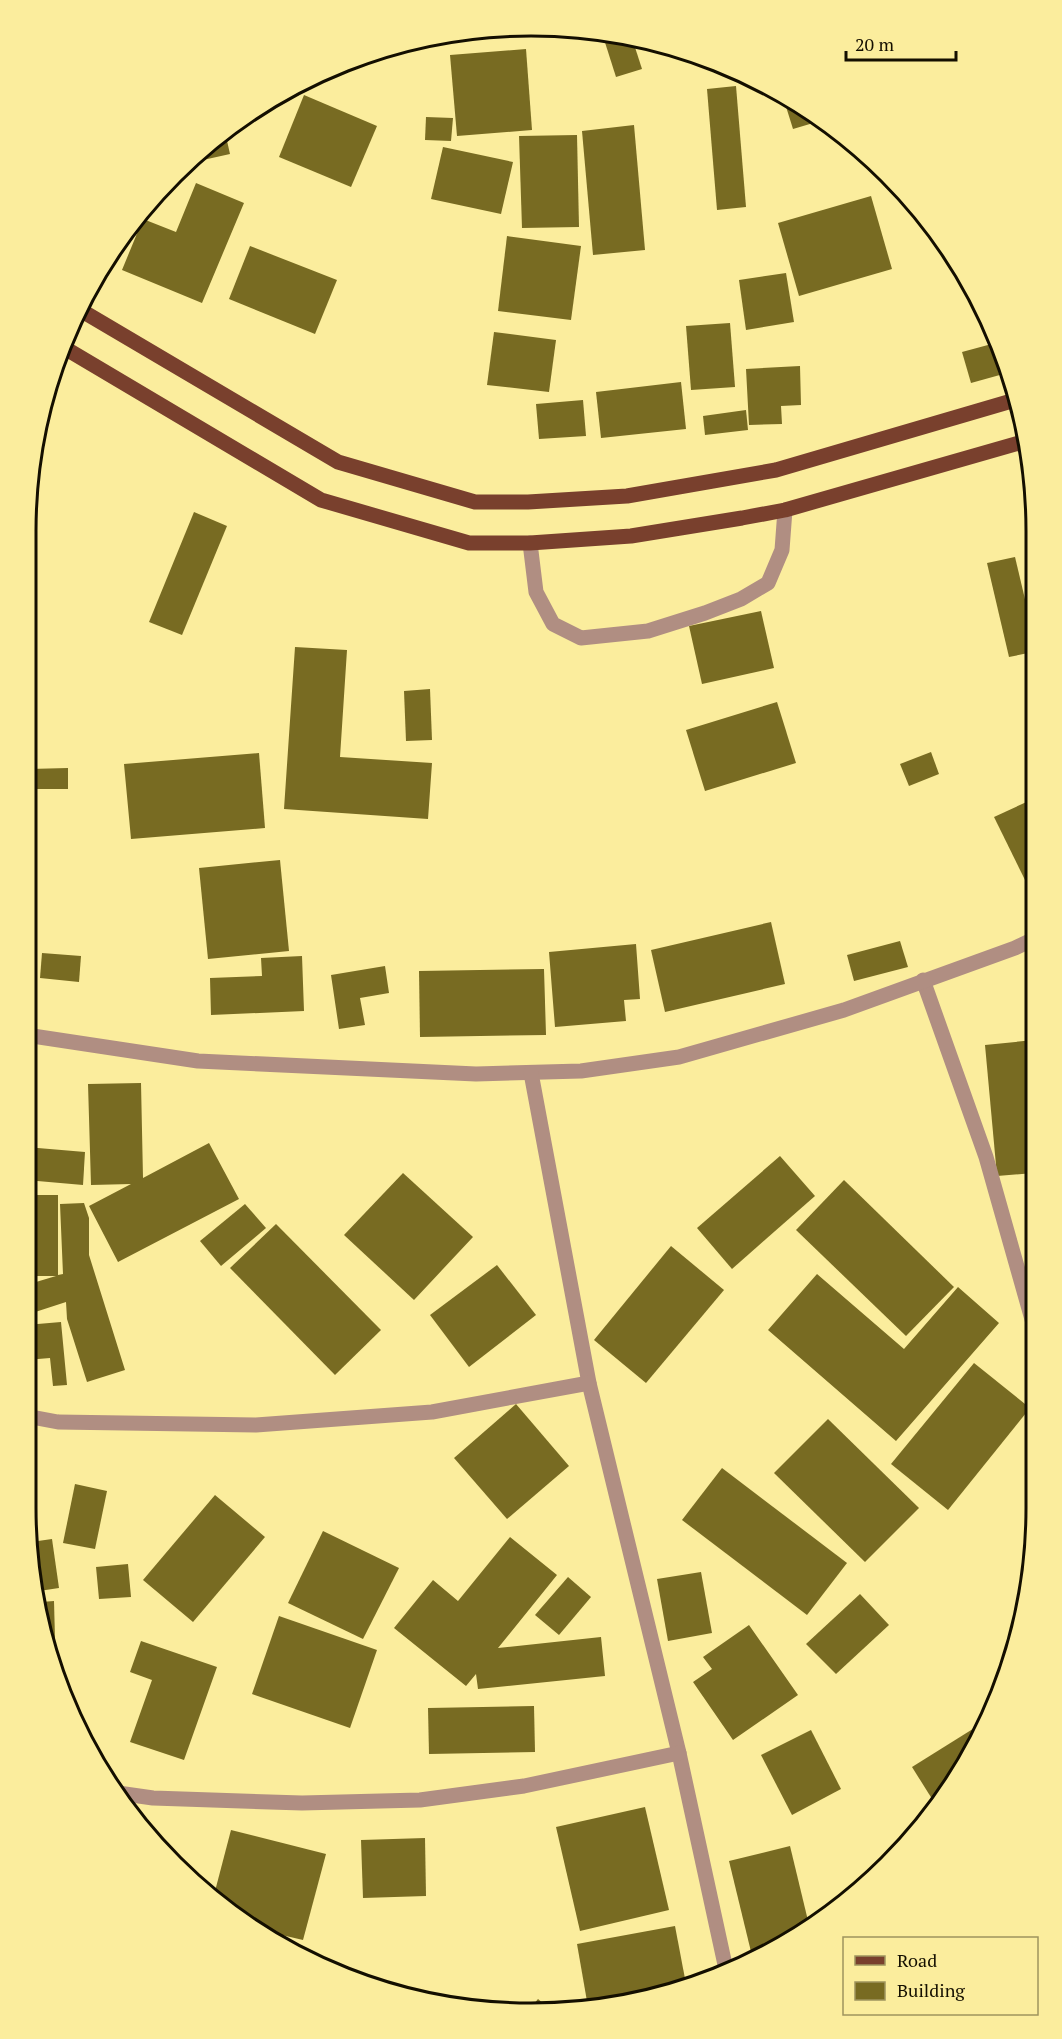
<svg xmlns="http://www.w3.org/2000/svg" width="1062" height="2039" font-family="'PT Serif',serif">
<style>
.building{fill:#786b22}
.lines{fill:none;stroke-linecap:round;stroke-linejoin:round}
.minor{stroke:#b08e82;stroke-width:15}
.major{stroke:#79402d;stroke-width:15}
.rim{fill:none;stroke:#140f00;stroke-width:3}
</style>
<rect width="100%" height="100%" fill="#fbed9d"/>
<g class="building">
<path d="M602 33 632 38 642 69 616 77Z"/>
<path d="M677 48 694 55 678 58Z"/>
<path d="M526 49 532 130 457 136 450 55Z"/>
<path d="M736 86 746 207 717 210 707 89Z"/>
<path d="M304 95 377 126 351 187 279 157Z"/>
<path d="M783 97 820 121 793 129Z"/>
<path d="M426 117 453 118 451 141 425 140Z"/>
<path d="M634 125 645 250 593 255 582 131Z"/>
<path d="M225 132 230 154 185 164 198 151Z"/>
<path d="M577 135 579 227 522 228 519 136Z"/>
<path d="M443 147 513 162 501 214 431 199Z"/>
<path d="M196 183 244 203 202 303 122 270 143 219 176 232Z"/>
<path d="M871 196 892 269 799 296 778 223Z"/>
<path d="M507 236 581 246 571 320 498 311Z"/>
<path d="M250 246 337 280 315 334 229 299Z"/>
<path d="M786 273 794 322 746 330 739 280Z"/>
<path d="M730 323 735 387 691 390 686 326Z"/>
<path d="M494 332 556 340 549 392 487 385Z"/>
<path d="M999 342 1007 373 971 383 962 352Z"/>
<path d="M800 366 801 405 781 406 782 424 749 425 746 369Z"/>
<path d="M681 382 686 429 601 438 596 392Z"/>
<path d="M583 400 586 436 539 439 536 404Z"/>
<path d="M746 410 748 430 705 435 703 416Z"/>
<path d="M194 512 227 526 182 635 149 622Z"/>
<path d="M1015 557 1033 633V652L1009 657 987 563Z"/>
<path d="M761 611 774 668 702 684 689 626Z"/>
<path d="M295 647 347 650 340 757 432 763 428 819 284 809Z"/>
<path d="M430 689 432 740 406 741 404 691Z"/>
<path d="M777 702 796 763 705 791 686 730Z"/>
<path d="M931 752 939 774 909 786 900 764Z"/>
<path d="M259 753 265 828 131 839 124 764Z"/>
<path d="M68 768V789H29V769Z"/>
<path d="M1033 799V879L1026 882 994 817Z"/>
<path d="M280 860 289 951 208 959 199 868Z"/>
<path d="M771 922 785 984 665 1012 651 950Z"/>
<path d="M900 941 908 967 854 981 847 955Z"/>
<path d="M636 944 640 999 624 1000 626 1021 555 1027 549 952Z"/>
<path d="M42 953 81 956 79 982 40 978Z"/>
<path d="M302 956 304 1011 211 1015 210 978 262 976 261 958Z"/>
<path d="M385 966 389 993 360 998 365 1025 339 1029 331 975Z"/>
<path d="M544 969 546 1035 420 1037 419 971Z"/>
<path d="M1034 1040V1173L997 1176 985 1045Z"/>
<path d="M141 1083 143 1178 209 1143 239 1199 118 1262 89 1206 131 1184 91 1185 88 1084Z"/>
<path d="M26 1147 85 1152 83 1185 26 1180Z"/>
<path d="M780 1156 815 1196 732 1269 697 1228Z"/>
<path d="M403 1173 473 1237 414 1300 344 1235Z"/>
<path d="M844 1180 954 1287 906 1336 796 1230Z"/>
<path d="M26 1195H58V1275L63 1274 60 1204 84 1203 89 1218V1255L125 1370 87 1382 67 1319 66 1302 26 1315V1285L56 1276H26Z"/>
<path d="M245 1204 266 1228 221 1266 200 1241Z"/>
<path d="M276 1224 381 1330 335 1375 230 1268Z"/>
<path d="M671 1246 724 1290 646 1383 594 1340Z"/>
<path d="M497 1265 536 1315 469 1367 430 1315Z"/>
<path d="M817 1274 904 1349 958 1287 999 1323 896 1441 768 1330Z"/>
<path d="M61 1322 67 1385 53 1386 50 1358 26 1360V1325Z"/>
<path d="M974 1363 1030 1408 948 1510 891 1464Z"/>
<path d="M516 1404 569 1466 507 1519 454 1458Z"/>
<path d="M828 1419 919 1508 865 1562 774 1473Z"/>
<path d="M722 1468 847 1563 807 1615 682 1520Z"/>
<path d="M75 1484 107 1491 95 1549 63 1543Z"/>
<path d="M215 1495 265 1537 193 1622 143 1580Z"/>
<path d="M323 1531 399 1568 363 1639 288 1603Z"/>
<path d="M510 1537 557 1575 498 1648 601 1637 605 1676 478 1689 476 1674 466 1686 394 1628 433 1580 458 1601Z"/>
<path d="M52 1539 59 1588 39 1591 31 1542Z"/>
<path d="M128 1564 131 1597 99 1599 96 1567Z"/>
<path d="M701 1572 712 1633 668 1641 657 1579Z"/>
<path d="M568 1577 591 1597 559 1635 535 1615Z"/>
<path d="M860 1594 889 1625 836 1674 806 1644Z"/>
<path d="M54 1601 55 1639 47 1640 41 1602Z"/>
<path d="M279 1616 377 1650 350 1728 252 1694Z"/>
<path d="M749 1625 798 1695 733 1740 693 1682 712 1669 703 1657Z"/>
<path d="M141 1641 217 1667 184 1760 130 1742 152 1680 130 1672Z"/>
<path d="M534 1706 535 1752 429 1754 428 1708Z"/>
<path d="M984 1722 987 1725 984 1732 934 1802 912 1767Z"/>
<path d="M811 1730 841 1789 792 1815 761 1755Z"/>
<path d="M645 1807 669 1910 580 1931 556 1827Z"/>
<path d="M231 1830 326 1854 303 1940 248 1927 214 1895Z"/>
<path d="M425 1838 426 1896 363 1898 361 1840Z"/>
<path d="M790 1846 810 1929 753 1960 729 1861Z"/>
<path d="M675 1926 686 1984 588 2007 577 1944Z"/>
<path d="M538 1999 552 2011 530 2009Z"/>
</g>
<g class="lines">
<g class="minor">
<path d="M530 543 536 592 553 624 581 638 648 631 705 613 741 599 768 583 782 550 785 510"/>
<path d="M923 980 986 1157 1035 1330"/>
<path d="M26 1035 198 1061 476 1074 581 1071 679 1057 844 1010 1015 948 1034 939"/>
<path d="M531 1073 589 1383 679 1753 727 1974"/>
<path d="M26 1416 58 1422 256 1425 432 1412 589 1383"/>
<path d="M118 1793 153 1798 302 1803 420 1800 524 1786 679 1753"/>
</g>
<g class="major">
<path d="M77 308 338 462 475 502H528L627 496 776 470 1015 400"/>
<path d="M63 347 321 500 469 543H530L631 536 742 518 785 510 1026 441"/>
</g>
</g>
<path d="M0 0H1062V2039H0ZM531 36H531A495 495 0 0 1 1026 531V1508A495 495 0 0 1 531 2003H531A495 495 0 0 1 36 1508V531A495 495 0 0 1 531 36Z" fill="#fbed9d" fill-rule="evenodd"/>
<path class="rim" d="M531 36H531A495 495 0 0 1 1026 531V1508A495 495 0 0 1 531 2003H531A495 495 0 0 1 36 1508V531A495 495 0 0 1 531 36Z"/>
<rect x="843" y="1937" width="195" height="78" fill="#fbed9d" stroke="#9f945e" stroke-width="1.5"/>
<rect x="855" y="1956" width="30" height="9" fill="#79402d" stroke="#9f945e" stroke-width="1.5"/>
<text x="897" y="1967" font-size="18" fill="#140f00">Road</text>
<rect x="855" y="1982" width="30" height="18" fill="#786b22" stroke="#9f945e" stroke-width="1.5"/>
<text x="897" y="1997" font-size="18" fill="#140f00">Building</text>
<path d="M846 51v9h110v-9" fill="none" stroke="#140f00" stroke-width="3"/>
<text x="855" y="51" font-size="18" fill="#140f00" stroke="#fbed9d" stroke-width="4.5" paint-order="stroke">20 m</text>
</svg>
